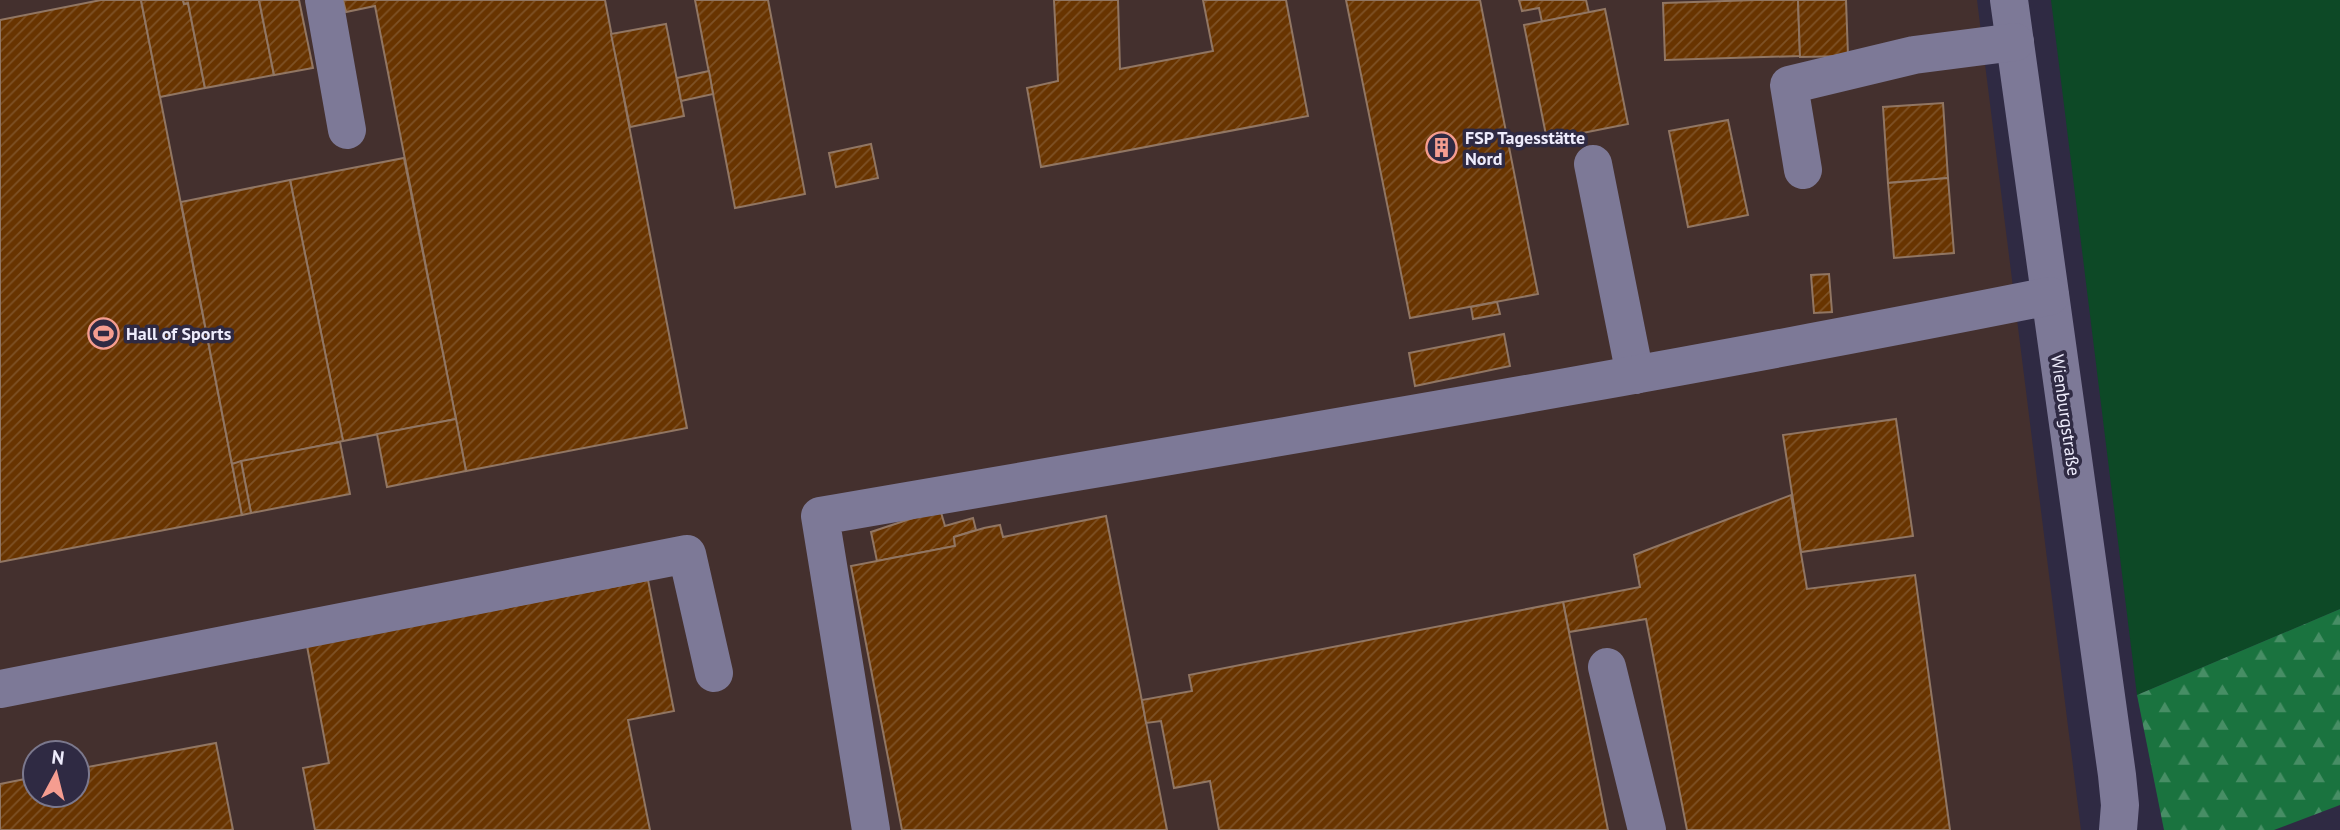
<svg xmlns="http://www.w3.org/2000/svg" width="2340" height="830" font-family="'PT Sans',sans-serif">
<style>
.industrial{fill:#44302e;fill-rule:evenodd}
.grass{fill:#0d4926}
.forest{fill:url(#forest-firs)}
.building{fill:url(#building-hatch);stroke:#917663;stroke-width:2}
.lines{fill:none;stroke-linecap:round;stroke-linejoin:round}
.minor{stroke:#7d7997;stroke-width:38}
.labels{text-anchor:middle;dominant-baseline:central;stroke-width:7;stroke-linejoin:round;paint-order:stroke}
.poi-label{font-size:18px;font-weight:bold;fill:#eeecfc;stroke:#2f2a43;text-anchor:start}
.street-label{font-size:18px;fill:#eeecfc;stroke:#2f2a43}
</style>
<defs>
<pattern id="forest-firs" width="22" height="20" patternUnits="userSpaceOnUse" patternTransform="scale(1.75)"><rect width="22" height="20" fill="#1a733f"/><path d="M5 1l3.5 6h-7zM16 11l3.5 6h-7z" fill="#478e65"/></pattern>
<pattern id="building-hatch" width="6" height="6" patternUnits="userSpaceOnUse" patternTransform="scale(1.75)"><rect width="6" height="6" fill="#683400"/><path d="M-1 1l2-2M0 6l6-6M5 7l2-2" fill="none" stroke="#7e5226"/></pattern>
</defs>
<rect width="100%" height="100%" fill="#2f2a43"/>
<path class="industrial" d="M0 0H1977L2081 830H0ZM35 753H77V795H35Z"/>
<path class="grass" d="M2051 0H2340V609L2137 695Z"/>
<path class="forest" d="M2340 609V805L2274 830H2164L2137 695Z"/>
<g class="building">
<path d="M101 0H141L242 515 0 562V20Z"/>
<path d="M141 0H183L184 4 188 3 205 88 160 97Z"/>
<path d="M183 0H259L274 75 205 88 188 3 184 4Z"/>
<path d="M259 0H299L313 68 274 75Z"/>
<path d="M343 0H605L687 428 466 471 375 6 346 12Z"/>
<path d="M695 0H768L805 194 735 208Z"/>
<path d="M1054 0H1118L1120 69 1213 51 1203 0H1286L1308 116 1041 167 1027 88 1058 81Z"/>
<path d="M1346 0H1480L1538 294 1410 318Z"/>
<path d="M1519 0H1586L1589 13 1542 22 1539 8 1522 11Z"/>
<path d="M1756 0H1798L1800 56 1665 60 1663 3Z"/>
<path d="M1798 0H1846L1848 56 1800 57Z"/>
<path d="M1605 9 1628 124 1547 140 1524 25Z"/>
<path d="M666 24 684 116 630 127 611 34Z"/>
<path d="M709 71 713 94 681 101 677 78Z"/>
<path d="M1943 103 1948 178 1888 183 1883 107Z"/>
<path d="M1728 120 1748 215 1688 227 1669 131Z"/>
<path d="M871 144 878 178 836 187 829 153Z"/>
<path d="M404 158 456 419 343 441 290 180Z"/>
<path d="M1948 178 1954 253 1894 258 1888 183Z"/>
<path d="M290 180 343 441 232 464 181 202Z"/>
<path d="M1829 274 1832 312 1814 313 1811 275Z"/>
<path d="M1497 302 1500 314 1473 319 1471 307Z"/>
<path d="M1504 334 1510 366 1415 386 1409 353Z"/>
<path d="M456 419 466 471 387 487 377 434Z"/>
<path d="M1896 419 1913 536 1801 552 1783 435Z"/>
<path d="M340 442 350 494 251 513 241 461Z"/>
<path d="M241 461 251 513 242 515 232 464Z"/>
<path d="M1791 495 1807 589 1915 575 1950 830H1687L1646 619 1569 632 1563 602 1640 587 1634 555Z"/>
<path d="M940 509 945 526 973 518 976 530 954 537 955 546 877 561 871 532Z"/>
<path d="M1106 516 1167 830H902L851 566 955 546 954 537 984 528 1000 525 1003 537Z"/>
<path d="M648 580 674 711 628 720 650 830H315L303 768 329 763 307 646Z"/>
<path d="M1563 602 1608 830H1219L1210 781 1174 788 1161 721 1146 723 1142 700 1192 691 1189 675Z"/>
<path d="M216 743 233 830H0V784L35 777V795H77V769Z"/>
</g>
<g class="lines">
<g class="minor">
<path d="M324 0 347 130"/>
<path d="M2009 0 2117 775 2120 805 2118 830"/>
<path d="M1593 164 1635 375"/>
<path d="M1803 170 1789 85 1914 55 2015 42"/>
<path d="M1607 667 1647 830"/>
<path d="M0 689 687 554 714 673"/>
<path d="M871 830 820 516C1230 445 1641 378 2050 296"/>
</g>
</g>
<defs>
<symbol id="building-ring" viewBox="-11 -11 22 22"><circle r="9.5" fill="#2f2a43" stroke="#f59d90" stroke-width="1.5"/><path d="M-4-6H4V6H1V3H-1V6H-4ZM-2.5-4.3h1.7v1.8h-1.7ZM.8-4.3h1.7v1.8H.8ZM-2.5-1h1.7V.8h-1.7ZM.8-1h1.7V.8H.8Z" fill="#f59d90"/></symbol>
<symbol id="stadium-ring" viewBox="-11 -11 22 22"><circle r="9.5" fill="#2f2a43" stroke="#f59d90" stroke-width="1.5"/><path d="M0-5a6.5 5 0 1 0 0 10a6.5 5 0 1 0 0-10ZM-3.5-1.8h7v3.6h-7Z" fill="#f59d90"/></symbol>
</defs>
<g fill-rule="evenodd">
<use href="#building-ring" x="1424" y="130" width="35" height="35"/>
<use href="#stadium-ring" x="86" y="316" width="35" height="35"/>
</g>
<g class="labels">
<g class="poi-label">
<text x="1465" y="137">FSP Tagesstätte<tspan x="1465" dy="21">Nord</tspan></text>
<text x="126" y="333">Hall of Sports</text>
</g>
<g class="street-label">
<text transform="translate(2066 415) rotate(82)">Wienburgstraße</text>
</g>
</g>
<g transform="translate(56 774) rotate(7)"><circle r="33" fill="#2f2a43" stroke="#7b788d" stroke-width="2"/>
<path d="M0-5L12 26L0 18L-12 26Z" fill="#f59d90"/>
<text y="-10" font-size="19" font-weight="bold" text-anchor="middle" fill="#eeecfc">N</text>
</g>
</svg>
